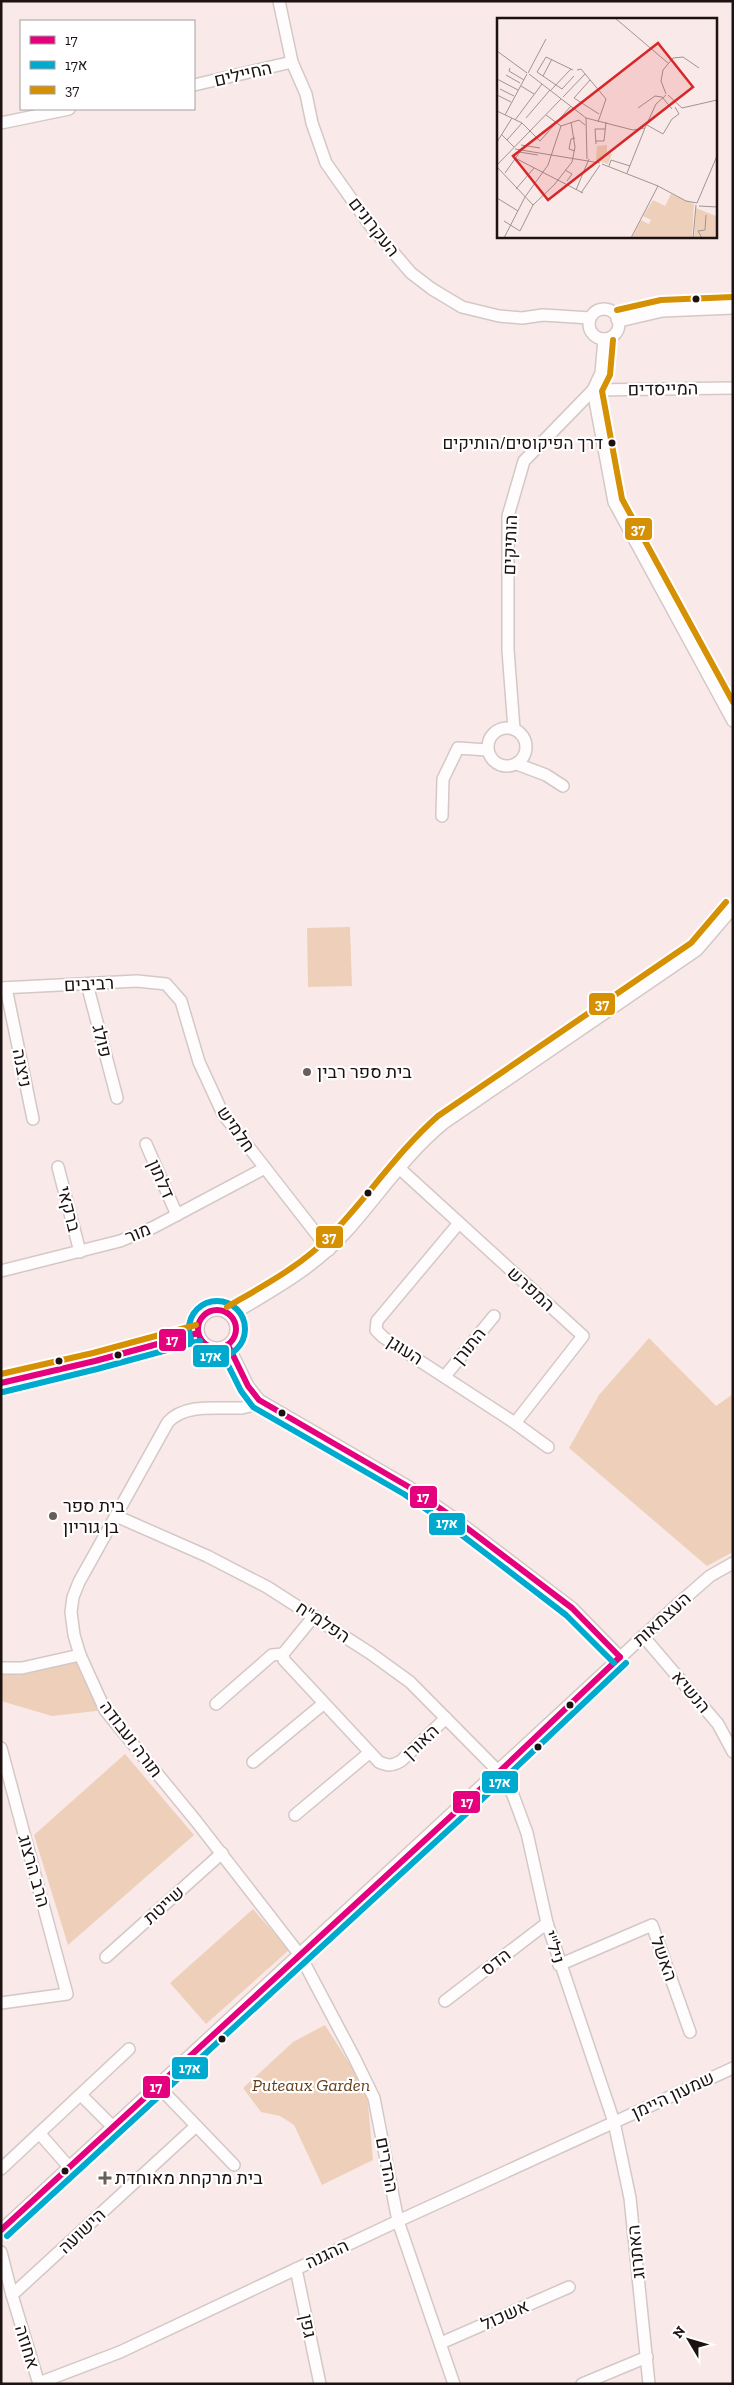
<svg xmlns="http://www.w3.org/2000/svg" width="734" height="2385" viewBox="0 0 734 2385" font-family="'Zilla Slab',Heebo,serif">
<rect width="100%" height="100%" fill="#f9eae9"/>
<g fill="#eed0ba">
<path d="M350 927 352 986 308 987 307 928Z"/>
<path d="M649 1338 716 1406 733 1394V1552L707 1566 569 1448 599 1395Z"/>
<path d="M80 1655 105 1710 52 1716 1 1701V1668Z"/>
<path d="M125 1754 194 1835 68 1945 34 1835Z"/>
<path d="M253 1909 289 1950 206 2024 170 1983Z"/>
<path d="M325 2025 367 2091 373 2160 322 2185 294 2125 280 2116 261 2112 243 2088 293 2042Z"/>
</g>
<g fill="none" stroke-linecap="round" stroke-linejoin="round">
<defs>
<g id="minor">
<path d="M279 1 292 62 306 94 312 123 326 163 369 224 411 273 432 289 462 307 499 316 522 318 543 315 590 318"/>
<path d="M194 85 292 62"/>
<path d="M1 123 69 109"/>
<circle cx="604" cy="324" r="15"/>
<path d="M604 339 601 373 593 390 614 502 733 721"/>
<circle cx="507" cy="747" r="19"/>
<path d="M514 729 508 650V516L524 461 593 390 733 388"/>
<path d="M517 764 546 775 563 786"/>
<path d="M442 816 443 779 458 748 487 750"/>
<path d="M87 984 117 1098"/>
<path d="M1 988 137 981 166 984 181 1001 199 1062 223 1114 329 1250"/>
<path d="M6 988 33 1119"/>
<path d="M146 1144 177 1215"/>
<path d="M58 1167 80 1252"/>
<path d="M398 1167 583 1336 515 1423"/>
<path d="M459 1223 377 1321 376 1330 383 1337 515 1423 548 1447"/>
<path d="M1 1271 120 1241 154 1227 265 1168"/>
<circle cx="217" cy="1329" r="19"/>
<path d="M231 1315C272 1291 316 1267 348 1230 380 1194 406 1154 444 1123L697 950 733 908"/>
<path d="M228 1345 248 1386 259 1400 409 1487 451 1516 572 1608 620 1657"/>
<path d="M445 1376 494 1316"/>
<path d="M1 1383 95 1361 198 1333"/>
<path d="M259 1400 250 1406 242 1408C217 1409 186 1403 168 1422L79 1582 73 1597 71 1612 74 1635 80 1655 105 1710 196 1821 300 1955 354 2057 374 2098 398 2221 454 2384"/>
<path d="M116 1516 207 1556 267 1587 370 1653 410 1682 499 1772 513 1795 527 1833 547 1923 614 2122 630 2198 649 2384"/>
<path d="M314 1616 283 1654 284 1660 379 1762C388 1766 392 1766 401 1761L446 1718"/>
<path d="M643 1636 718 1724 733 1752"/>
<path d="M1 1668H22L80 1655"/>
<path d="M216 1704 272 1655 283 1654"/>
<path d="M1 1748 67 1994 1 2003"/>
<path d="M253 1762 323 1704"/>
<path d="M295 1815 369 1753"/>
<path d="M106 1957 222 1853"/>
<path d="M559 1965 652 1925 690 2032"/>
<path d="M445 2001 547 1923"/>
<path d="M158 2086 234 2165"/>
<path d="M81 2095 112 2126"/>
<path d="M40 2134 69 2167"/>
<path d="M1 2169 129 2049"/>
<path d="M1 2230 678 1604 710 1576 733 1563"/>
<path d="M1 2252 12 2295 39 2384"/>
<path d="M296 2269 320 2384"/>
<path d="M12 2295 196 2126"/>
<path d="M441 2343 569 2287"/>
<path d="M39 2383 120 2352 398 2221 733 2068"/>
<path d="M582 2384 647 2357"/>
</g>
<path id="major" d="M619 319 662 309 733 306"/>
</defs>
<use href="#minor" stroke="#d4c8c7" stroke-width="14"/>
<use href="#major" stroke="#d4c8c7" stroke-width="18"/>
<use href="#minor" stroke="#fefcfc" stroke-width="11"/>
<use href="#major" stroke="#fefcfc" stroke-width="15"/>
<defs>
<g id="bus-1">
<circle cx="217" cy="1329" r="19"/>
<path d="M228 1345 248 1386 259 1400 409 1487 451 1516 572 1608 620 1657"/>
<path d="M1 1383 95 1361 198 1333"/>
<path d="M1 2230 499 1772 620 1657"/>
</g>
<g id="bus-2">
<circle cx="217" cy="1329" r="28"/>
<path d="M220 1349 241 1391 253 1407 404 1494 446 1523 566 1615 614 1663"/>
<path d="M3 1392 97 1369 200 1341"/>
<path d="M7 2236 505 1778 626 1663"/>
</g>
<g id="bus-3">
<path d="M617 310 661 300 733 297"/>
<path d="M613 340 610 375 602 391 622 499 733 702"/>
<path d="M227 1307C263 1286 301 1266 330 1236 368 1197 397 1152 438 1116L691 943 726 902"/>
<path d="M1 1374 93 1353 196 1325"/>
</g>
</defs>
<use href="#bus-1" stroke="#fff" stroke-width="10"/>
<use href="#bus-2" stroke="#fff" stroke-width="10"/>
<use href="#bus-3" stroke="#fff" stroke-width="10"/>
<use href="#bus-1" stroke="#e5007d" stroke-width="6"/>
<use href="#bus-2" stroke="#00a9ce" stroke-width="6"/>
<use href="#bus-3" stroke="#d69003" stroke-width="6"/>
</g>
<g fill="#1d1211" stroke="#fff" stroke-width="2">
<circle cx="696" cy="299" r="4.5"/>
<circle cx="612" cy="443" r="4.5"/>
<circle cx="368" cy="1193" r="4.5"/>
<circle cx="118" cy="1355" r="4.5"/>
<circle cx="59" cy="1361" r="4.5"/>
<circle cx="282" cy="1413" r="4.5"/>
<circle cx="570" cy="1705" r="4.5"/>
<circle cx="538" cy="1747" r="4.5"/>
<circle cx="222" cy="2039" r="4.5"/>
<circle cx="65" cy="2171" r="4.5"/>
</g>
<g fill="#6a5e5d" stroke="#fff" stroke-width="2">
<circle cx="307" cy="1072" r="5"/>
<circle cx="53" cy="1516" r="5"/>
<path d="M102.5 2170.5h5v5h5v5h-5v5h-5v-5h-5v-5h5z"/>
</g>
<g text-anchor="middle" stroke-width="4.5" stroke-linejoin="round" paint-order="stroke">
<g font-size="17" fill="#1d1211" stroke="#fff" text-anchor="end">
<text x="603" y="449">דרך הפיקוסים/הותיקים</text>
</g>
<g font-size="18" fill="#1d1211" stroke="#fff">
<text transform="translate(243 74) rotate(-13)" y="6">החיילים</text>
<text transform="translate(374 227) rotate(52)" y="6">העקרונים</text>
<text transform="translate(663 389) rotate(-1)" y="6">המייסדים</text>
<text transform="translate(510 545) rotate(-88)" y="6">הותיקים</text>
<text transform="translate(89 984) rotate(-3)" y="6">רביבים</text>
<text transform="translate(102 1041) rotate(76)" y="6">פולג</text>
<text transform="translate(22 1068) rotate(79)" y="6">ניצנה</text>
<text transform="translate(236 1129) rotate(55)" y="6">חלמיש</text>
<text transform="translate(161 1179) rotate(66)" y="6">דלתון</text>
<text transform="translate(69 1209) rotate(76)" y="6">ברקאי</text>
<text transform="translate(138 1233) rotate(-23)" y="6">מור</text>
<text transform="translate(531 1289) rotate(42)" y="6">המפרש</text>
<text transform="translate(469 1346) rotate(-51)" y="6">התורן</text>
<text transform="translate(405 1350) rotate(33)" y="6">העוגן</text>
<text transform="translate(662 1619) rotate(-42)" y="6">העצמאות</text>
<text transform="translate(323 1622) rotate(33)" y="6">הפלמ"ח</text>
<text transform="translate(691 1692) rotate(50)" y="6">הנשיא</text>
<text transform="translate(131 1739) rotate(53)" y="6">תורה ועבודה</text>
<text transform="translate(421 1742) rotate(-43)" y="6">האורן</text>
<text transform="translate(34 1871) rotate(74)" y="6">הרב הרצוג</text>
<text transform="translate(164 1905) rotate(-42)" y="6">שייטת</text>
<text transform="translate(554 1947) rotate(73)" y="6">ניל"י</text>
<text transform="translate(664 1959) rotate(70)" y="6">האשל</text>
<text transform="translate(496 1962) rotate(-38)" y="6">הדס</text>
<text transform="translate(673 2095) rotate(-25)" y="6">שמעון היימן</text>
<text transform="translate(387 2165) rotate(79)" y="6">ההדרים</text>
<text transform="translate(82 2231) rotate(-43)" y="6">הישועה</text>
<text transform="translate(636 2252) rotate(-96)" y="6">האתרוג</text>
<text transform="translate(327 2254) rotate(-25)" y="6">ההגנה</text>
<text transform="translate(505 2315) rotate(-24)" y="6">אשכול</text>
<text transform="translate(308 2326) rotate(78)" y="6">גפן</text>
<text transform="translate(27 2347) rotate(73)" y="6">אחוזה</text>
</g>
<g font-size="18" fill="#1d1211" stroke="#fff" text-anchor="start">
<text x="317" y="1078">בית ספר רבין</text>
<text x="63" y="1512">בית ספר<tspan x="63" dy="21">בן גוריון</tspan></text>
<text x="115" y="2184">בית מרקחת מאוחדת</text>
</g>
<g font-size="18" font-style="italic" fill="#65401c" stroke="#fff">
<text x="311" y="2091">Puteaux Garden</text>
</g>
</g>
<g transform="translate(497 18)">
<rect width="220" height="220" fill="#f9eae9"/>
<path d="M110 127V135L115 136 111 146 99 142 100 128ZM174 176 197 186 195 220H135L144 202 152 206 154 202 146 198 156 182 168 188ZM199 190 219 198 220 220H197Z" fill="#eed0ba"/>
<path fill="none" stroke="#a19493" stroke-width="1" d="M118 0 171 45M0 33 30 55M13 50 12 53 27 62M76 52 49 39 40 54 65 71 77 58M80 52 84 51 109 81 101 104M31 55 49 21M32 56 89 100 136 112 148 110 159 86 169 77M9 57 23 65M46 58 55 41M0 61 21 72M93 62 77 80 102 96M24 68 37 76M3 71 17 78M54 72 74 51M169 76 164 63 166 52 176 40 186 39 202 50M0 77 14 84M171 77 185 90 220 82M66 79 88 56M141 90 158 78 165 79 175 91M0 93 25 105 43 123 74 88M8 97 30 56M49 97 64 108M29 100 53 72M89 100 90 141M18 102 45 66M150 107 166 116 175 101 182 96 178 89M5 117 17 129M78 120 74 121 72 131 78 133M10 122 25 105M99 123H107L109 104M0 124 15 100M99 126 98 111H108M24 127 43 130M18 131 103 145M22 134 41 137M18 140 86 175M105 146 161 168M0 147 64 81M112 148 114 142 133 148M0 149 36 187M68 152 75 156 70 163M8 155 25 131M130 155 148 110M19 171 37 150M79 172 92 141M84 175 103 147M0 180 21 193M200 185 220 138M202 188 220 189M7 203 23 213 36 187 57 167 75 144 78 129 74 104M7 220 28 179 51 147 64 108 82 102 88 107M134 220 161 168 189 183 200 185M196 220 199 187M205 220 201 213 208 212 209 197"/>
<path fill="#d62828" fill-opacity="0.15" stroke="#d62828" stroke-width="2.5" d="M161 25 196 69 51 182 16 138Z"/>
<rect width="220" height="220" fill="none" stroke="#1d1211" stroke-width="2.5"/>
</g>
<g stroke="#fff" stroke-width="2">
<rect x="624" y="517" width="29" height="24" rx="5" fill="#d69003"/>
<rect x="588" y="992" width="28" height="24" rx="5" fill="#d69003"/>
<rect x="315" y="1225" width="29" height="24" rx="5" fill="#d69003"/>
<rect x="158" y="1328" width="29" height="24" rx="5" fill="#e5007d"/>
<rect x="192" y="1344" width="38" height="24" rx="5" fill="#00a9ce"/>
<rect x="409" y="1485" width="29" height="24" rx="5" fill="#e5007d"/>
<rect x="428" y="1512" width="38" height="24" rx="5" fill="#00a9ce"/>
<rect x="481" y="1770" width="38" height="24" rx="5" fill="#00a9ce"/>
<rect x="452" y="1790" width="29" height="24" rx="5" fill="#e5007d"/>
<rect x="171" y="2056" width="38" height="24" rx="5" fill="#00a9ce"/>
<rect x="142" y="2075" width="29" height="24" rx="5" fill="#e5007d"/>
</g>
<g font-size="14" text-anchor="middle" font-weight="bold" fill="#fff">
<text x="638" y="534">37</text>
<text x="602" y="1009">37</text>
<text x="329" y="1242">37</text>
<text x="172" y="1345">17</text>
<text x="211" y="1361">17א</text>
<text x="423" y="1502">17</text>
<text x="447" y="1528">17א</text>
<text x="500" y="1787">17א</text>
<text x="467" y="1807">17</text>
<text x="190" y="2073">17א</text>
<text x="156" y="2092">17</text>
</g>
<rect width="734" height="2385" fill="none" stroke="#1d1211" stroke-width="5"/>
<rect x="20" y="20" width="175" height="90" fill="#ffffff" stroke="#a5a0a0"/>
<rect x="30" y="36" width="25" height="8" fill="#e5007d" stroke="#a5a0a0"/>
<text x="65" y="45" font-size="15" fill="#1d1211">17</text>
<rect x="30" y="61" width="25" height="8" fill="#00a9ce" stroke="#a5a0a0"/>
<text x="65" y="70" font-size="15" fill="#1d1211">17א</text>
<rect x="30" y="86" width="25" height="8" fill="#d69003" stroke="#a5a0a0"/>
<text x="65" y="95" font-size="15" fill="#1d1211">37</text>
<g transform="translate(689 2340) rotate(308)" stroke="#ffffff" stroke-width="4" paint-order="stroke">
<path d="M0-4L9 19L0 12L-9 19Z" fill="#1d1211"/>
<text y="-8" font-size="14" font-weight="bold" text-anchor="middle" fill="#1d1211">N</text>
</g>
</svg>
